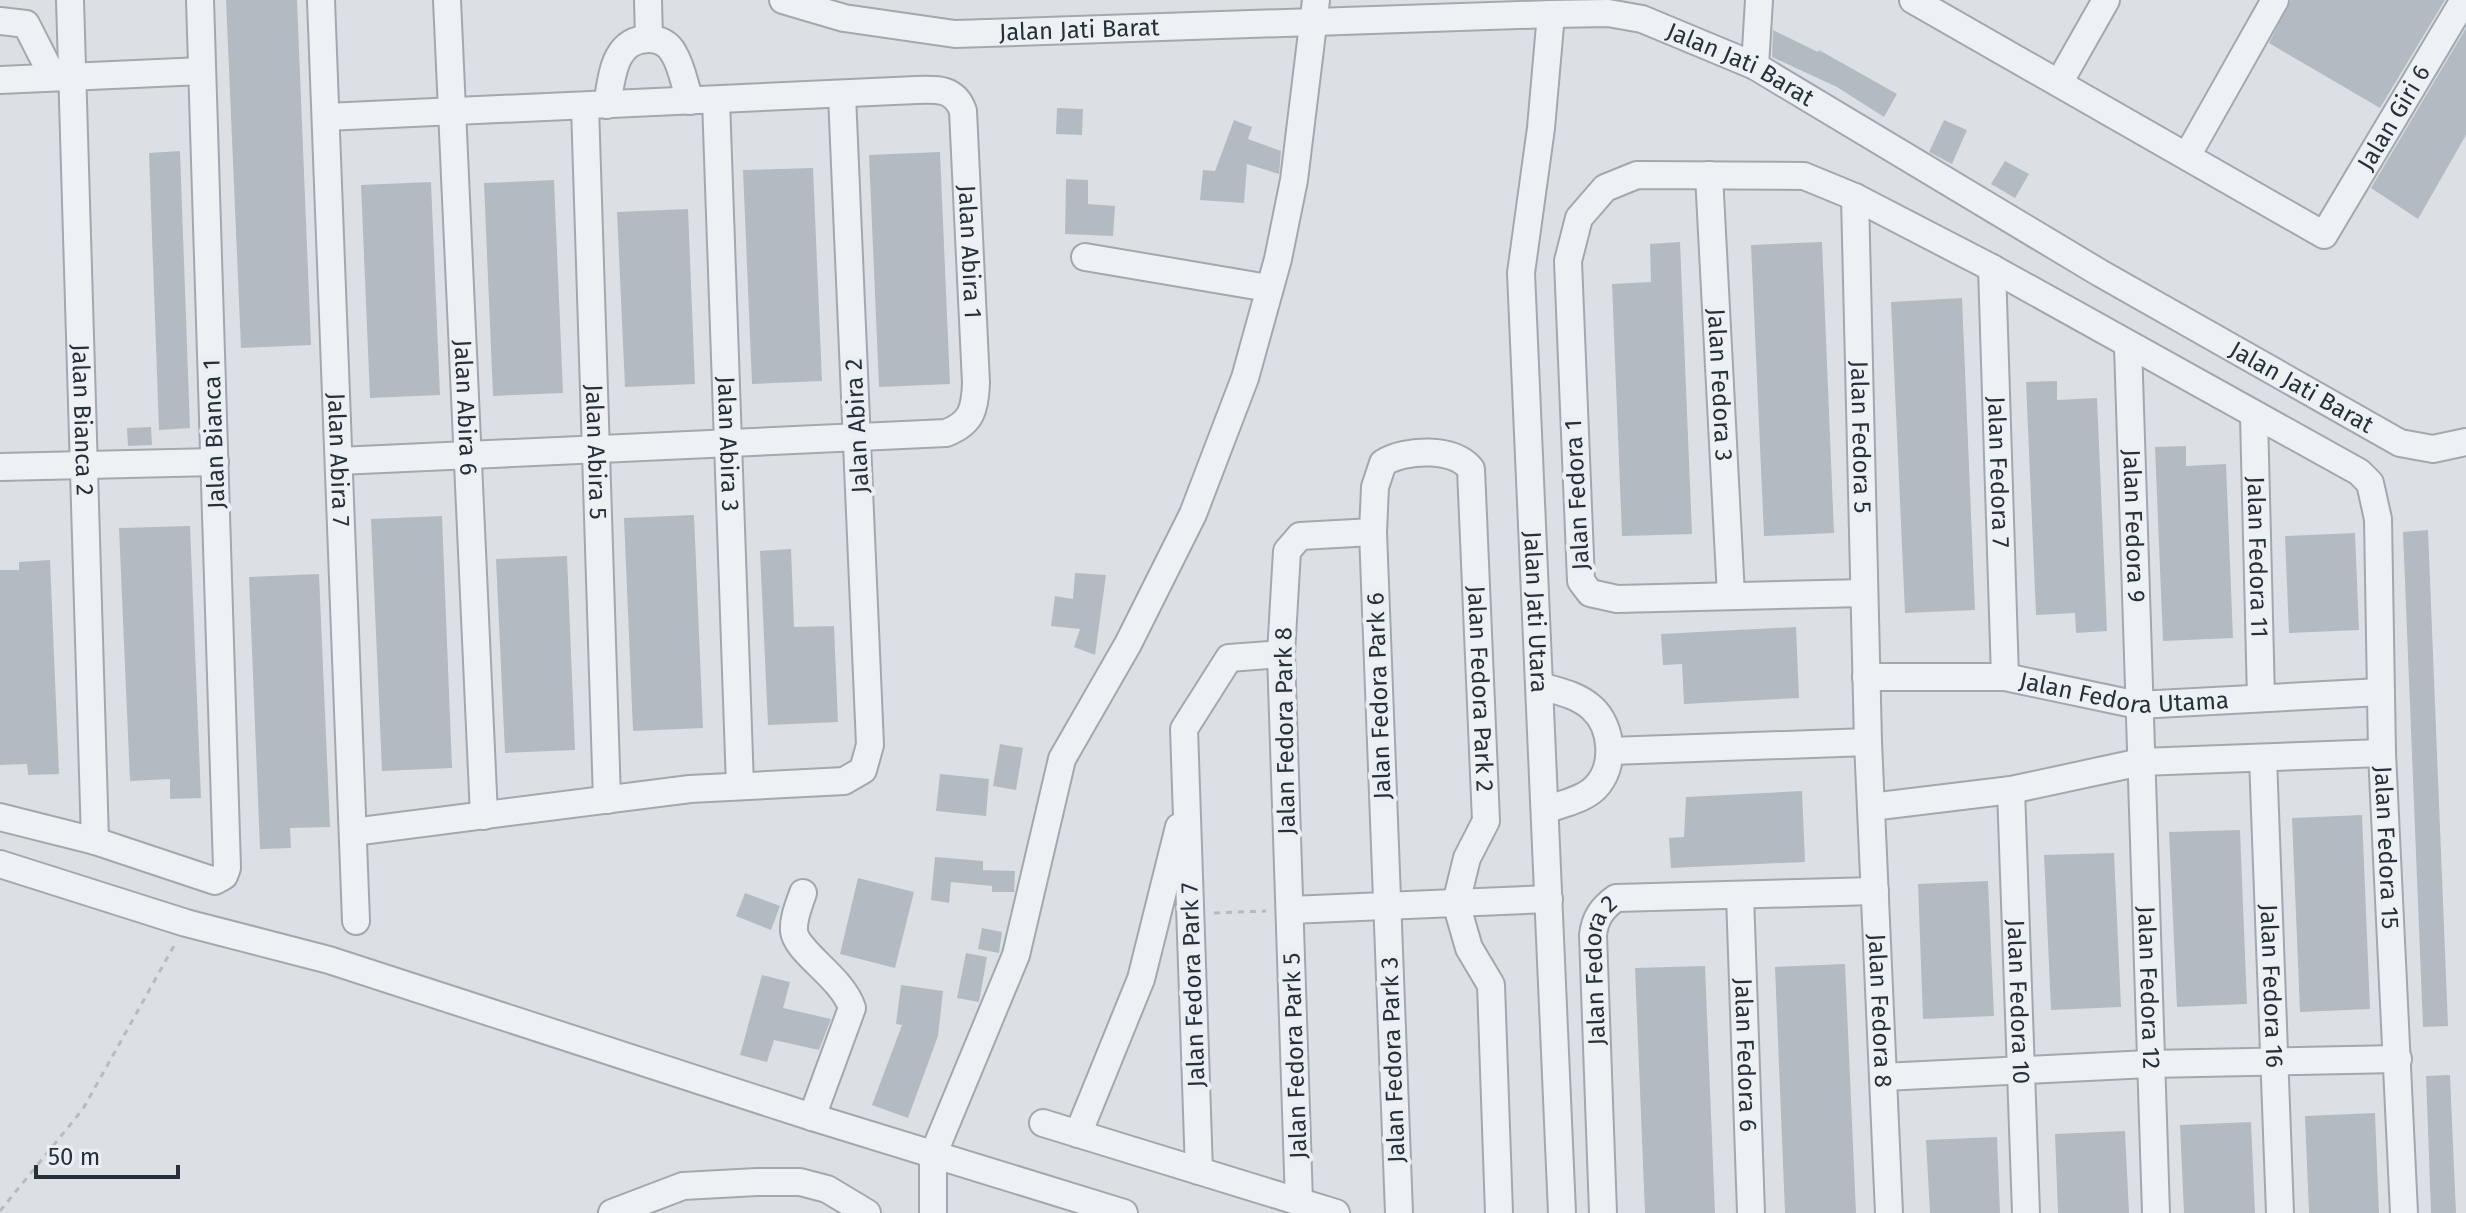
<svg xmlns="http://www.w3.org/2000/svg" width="2466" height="1213" viewBox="0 0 2466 1213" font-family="'Fira Sans',sans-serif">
<rect width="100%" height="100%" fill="#dce0e5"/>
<g fill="#b3bac2">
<path d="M226 0H297L311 345 241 348Z"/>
<path d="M2291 0H2445L2380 108 2269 43Z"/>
<path d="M2466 28V135L2418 219 2371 188Z"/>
<path d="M1773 30 1818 52 1819 50 1897 94 1884 117 1837 87 1772 57Z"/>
<path d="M1057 108 1083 109 1082 135 1056 134Z"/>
<path d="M1234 120 1252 127 1248 139 1281 151 1279 174 1247 164 1244 203 1200 200 1203 170 1215 171Z"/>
<path d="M1944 120 1967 130 1952 164 1929 152Z"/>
<path d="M180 151 190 428 159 430 149 153Z"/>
<path d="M940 152 950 384 879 387 869 155Z"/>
<path d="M2005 161 2029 174 2015 198 1991 184Z"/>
<path d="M813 168 822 381 752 384 743 170Z"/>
<path d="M1066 179 1088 180V204L1115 206 1113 236 1065 234Z"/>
<path d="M554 180 563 393 493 396 484 183Z"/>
<path d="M431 182 440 395 370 398 361 185Z"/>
<path d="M688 209 695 384 625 387 617 212Z"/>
<path d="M1680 242 1692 534 1622 536 1612 284 1651 282 1650 244Z"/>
<path d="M1822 242 1834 533 1764 536 1751 245Z"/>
<path d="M1962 298 1975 610 1905 613 1891 302Z"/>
<path d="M2057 381V400L2097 398 2107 631 2076 633 2075 613 2036 615 2026 382Z"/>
<path d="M151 427 152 445 128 446 127 428Z"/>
<path d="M2186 446V466L2226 464 2233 638 2163 641 2155 447Z"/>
<path d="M694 515 703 728 633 731 624 518Z"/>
<path d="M442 516 452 768 382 771 371 519Z"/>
<path d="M190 526 201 798 170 799V779L130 781 119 528Z"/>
<path d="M2428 530 2448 1026 2423 1027 2403 532Z"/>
<path d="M2355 533 2359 630 2289 633 2285 536Z"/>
<path d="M791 549 794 627 834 626 838 722 768 725 760 551Z"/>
<path d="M567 556 575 750 505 753 496 559Z"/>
<path d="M50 560 59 774 28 775 27 764 0 765V570H19V562Z"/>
<path d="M1075 573 1106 575 1095 655 1074 647 1080 629 1051 626 1055 596 1073 599Z"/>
<path d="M319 574 330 827 290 828 291 848 260 849 249 577Z"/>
<path d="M1796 627 1799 698 1684 704 1682 664 1663 665 1661 634Z"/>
<path d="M1000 744 1023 748 1016 790 993 786Z"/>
<path d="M940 774 989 779 986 816 936 811Z"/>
<path d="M1802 791 1805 862 1671 868 1669 838 1684 837 1686 797Z"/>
<path d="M2362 815 2370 1009 2300 1012 2292 818Z"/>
<path d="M2240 830 2247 1004 2177 1007 2169 832Z"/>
<path d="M2114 853 2121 1007 2051 1010 2044 855Z"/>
<path d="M935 857 983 861V870L1015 871 1014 892H992V886L951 882 949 903 931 900Z"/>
<path d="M858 878 914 892 895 968 840 954Z"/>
<path d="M1988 881 1994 1016 1923 1019 1918 884Z"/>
<path d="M745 893 780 906 771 930 736 916Z"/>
<path d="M982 928 1002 932 999 953 978 949Z"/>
<path d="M966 953 987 957 979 1002 957 998Z"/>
<path d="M1845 964 1856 1213H1785L1775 967Z"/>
<path d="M1705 966 1715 1213H1645L1635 968Z"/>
<path d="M762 975 790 982 783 1008 831 1019 819 1050 774 1040 767 1062 740 1055Z"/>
<path d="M901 985 943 991 938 1036 908 1118 872 1105 902 1025 896 1024Z"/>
<path d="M2450 1075 2456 1213H2431L2426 1076Z"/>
<path d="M2375 1113 2379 1213H2309L2305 1116Z"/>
<path d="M2251 1122 2255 1213H2184L2180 1125Z"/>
<path d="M2125 1131 2129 1213H2058L2055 1134Z"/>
<path d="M1997 1137 2000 1213H1930L1926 1140Z"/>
</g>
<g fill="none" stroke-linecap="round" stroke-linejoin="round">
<defs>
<g id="minor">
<path id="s1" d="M70 0 95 841"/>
<path id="s2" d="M321 0 356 921"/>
<path id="s3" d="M447 0 484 816"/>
<path d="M648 0 649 39"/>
<path id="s4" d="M783 0 844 18 955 34 1551 14 1608 13 1642 19 1755 66 2100 273 2400 443 2433 449 2466 442"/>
<path id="s5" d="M1913 0 2324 235 2464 0"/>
<path id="s6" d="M1551 14 1541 128 1521 273 1562 1213"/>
<path d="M0 21 26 24 53 77"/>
<path d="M1755 66 1759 0"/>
<path d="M0 80 202 71"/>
<path d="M2059 83 2106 0"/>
<path id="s7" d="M716 100 740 786"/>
<path d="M607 105C612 78 613 39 649 39 660 39 669 44 674 54 682 67 685 86 690 101"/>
<path id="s8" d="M585 106 607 800"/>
<path id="s9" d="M326 117 916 90C937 89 955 88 963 111L976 383C975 409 972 423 946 433L339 461"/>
<path d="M2187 156 2275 0"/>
<path id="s10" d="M1709 175 1731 596"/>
<path id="s11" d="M1855 197 1868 742 1889 1213"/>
<path d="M1085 257 1268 288"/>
<path id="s12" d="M1992 268 2005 677"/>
<path id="s13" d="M2128 346 2156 1213"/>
<path id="s14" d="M2254 417 2261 698"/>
<path d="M0 467 215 462"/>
<path id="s15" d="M1864 593 1617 599 1590 593 1581 581 1568 261 1579 218 1605 188 1637 175 1804 176 1855 197 1992 268 2359 472 2370 483 2378 519 2382 753 2404 1213"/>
<path id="s16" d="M1866 677H2005L2138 705 2381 692"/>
<path d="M1540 686C1558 691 1578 695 1592 708 1613 727 1616 767 1595 788 1583 800 1561 804 1545 810"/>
<path d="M1610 751 1868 742"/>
<path id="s17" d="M2263 758 2280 1213"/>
<path id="s18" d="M2011 790 2026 1213"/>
<path d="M1871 807 2011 790 2141 762 2382 753"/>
<path d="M0 817 95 841 215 881 224 876 227 868 200 0"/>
<path d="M353 832 690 789 844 781 863 770 870 745 842 95"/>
<path d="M0 864 186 923 329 960 812 1117 1124 1213"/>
<path d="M803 893C799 905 793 918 794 931 796 952 843 978 852 1008L812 1117"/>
<path id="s19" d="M1740 895 1751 1213"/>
<path d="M1290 910 1549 899"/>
<path d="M1883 1077 2149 1064 2398 1059"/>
<path d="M1043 1123 1336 1213"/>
<path d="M1078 1134 1141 979 1179 827"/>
<path d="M1199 1171 1184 729 1229 658 1281 654"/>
<path d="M1299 1202 1281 654 1287 551 1300 536 1373 532"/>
<path d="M612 1213 683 1186 757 1182H800L827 1189 867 1213"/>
<path d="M933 1213V1155L1016 955 1062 759 1128 644 1193 514 1245 378 1278 259 1294 180 1316 0"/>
<path id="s20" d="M1399 1213 1373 532 1375 487 1383 463C1405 449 1454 447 1471 469L1486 821 1467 858 1456 903 1469 948 1491 985 1499 1213"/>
<path id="s21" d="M1603 1213 1593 935C1595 918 1602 908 1616 898L1875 891"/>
</g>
</defs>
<use href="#minor" stroke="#a2a8af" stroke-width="30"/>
<g stroke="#b6bbc0" stroke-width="3" stroke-dasharray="6 6" stroke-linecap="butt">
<path d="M1214 913 1266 911"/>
<path d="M0 1211 83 1109 175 944"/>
</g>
<use href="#minor" stroke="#eef1f4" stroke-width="26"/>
</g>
<g text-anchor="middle" stroke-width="8" stroke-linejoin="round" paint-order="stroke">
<g font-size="24" fill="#26303b" stroke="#ebeff3">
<text dy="8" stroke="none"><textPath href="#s4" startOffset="300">Jalan Jati Barat</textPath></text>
<text dy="8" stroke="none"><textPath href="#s4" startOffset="972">Jalan Jati Barat</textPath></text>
<text dy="8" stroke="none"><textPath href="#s5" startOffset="610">Jalan Giri 6</textPath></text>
<text dy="8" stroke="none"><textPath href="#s9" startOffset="788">Jalan Abira 1</textPath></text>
<text dy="8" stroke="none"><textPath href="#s10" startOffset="210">Jalan Fedora 3</textPath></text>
<text dy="8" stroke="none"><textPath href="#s4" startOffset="1620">Jalan Jati Barat</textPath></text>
<text dy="8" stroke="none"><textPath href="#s3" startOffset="408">Jalan Abira 6</textPath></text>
<text dy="8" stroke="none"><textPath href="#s1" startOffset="420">Jalan Bianca 2</textPath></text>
<text transform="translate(857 426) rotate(-93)" y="8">Jalan Abira 2</text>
<text transform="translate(214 434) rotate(-92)" y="8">Jalan Bianca 1</text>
<text dy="8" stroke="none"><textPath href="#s11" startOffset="240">Jalan Fedora 5</textPath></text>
<text dy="8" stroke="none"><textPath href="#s7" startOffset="344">Jalan Abira 3</textPath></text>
<text dy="8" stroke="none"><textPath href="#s8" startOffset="346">Jalan Abira 5</textPath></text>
<text dy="8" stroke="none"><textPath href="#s2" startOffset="460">Jalan Abira 7</textPath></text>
<text dy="8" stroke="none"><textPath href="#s12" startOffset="204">Jalan Fedora 7</textPath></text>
<text transform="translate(1577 495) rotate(-93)" y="8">Jalan Fedora 1</text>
<text dy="8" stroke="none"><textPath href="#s13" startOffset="180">Jalan Fedora 9</textPath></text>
<text dy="8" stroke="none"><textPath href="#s14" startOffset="140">Jalan Fedora 11</textPath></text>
<text dy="8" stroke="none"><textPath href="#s6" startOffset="600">Jalan Jati Utara</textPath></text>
<text dy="8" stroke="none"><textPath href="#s16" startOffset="260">Jalan Fedora Utama</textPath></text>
<text dy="8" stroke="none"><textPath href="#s20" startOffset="1066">Jalan Fedora Park 2</textPath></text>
<text transform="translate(1379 696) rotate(-92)" y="8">Jalan Fedora Park 6</text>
<text transform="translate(1285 731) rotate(-91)" y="8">Jalan Fedora Park 8</text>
<text dy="8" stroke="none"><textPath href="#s15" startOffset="1906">Jalan Fedora 15</textPath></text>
<text dy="8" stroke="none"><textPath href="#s21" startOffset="244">Jalan Fedora 2</textPath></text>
<text transform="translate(1193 985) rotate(-92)" y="8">Jalan Fedora Park 7</text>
<text dy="8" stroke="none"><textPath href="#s17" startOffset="228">Jalan Fedora 16</textPath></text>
<text dy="8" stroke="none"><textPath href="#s13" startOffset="642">Jalan Fedora 12</textPath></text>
<text dy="8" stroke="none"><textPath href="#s18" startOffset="212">Jalan Fedora 10</textPath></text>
<text dy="8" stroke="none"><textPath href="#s11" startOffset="814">Jalan Fedora 8</textPath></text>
<text dy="8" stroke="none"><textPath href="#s19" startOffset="160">Jalan Fedora 6</textPath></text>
<text transform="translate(1295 1056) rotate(-92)" y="8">Jalan Fedora Park 5</text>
<text transform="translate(1393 1060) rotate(-92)" y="8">Jalan Fedora Park 3</text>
</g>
</g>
<path d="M36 1165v12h142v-12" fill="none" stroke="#26303b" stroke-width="4"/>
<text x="48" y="1165" font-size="24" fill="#26303b" stroke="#ebeff3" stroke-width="6" paint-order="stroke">50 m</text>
</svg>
